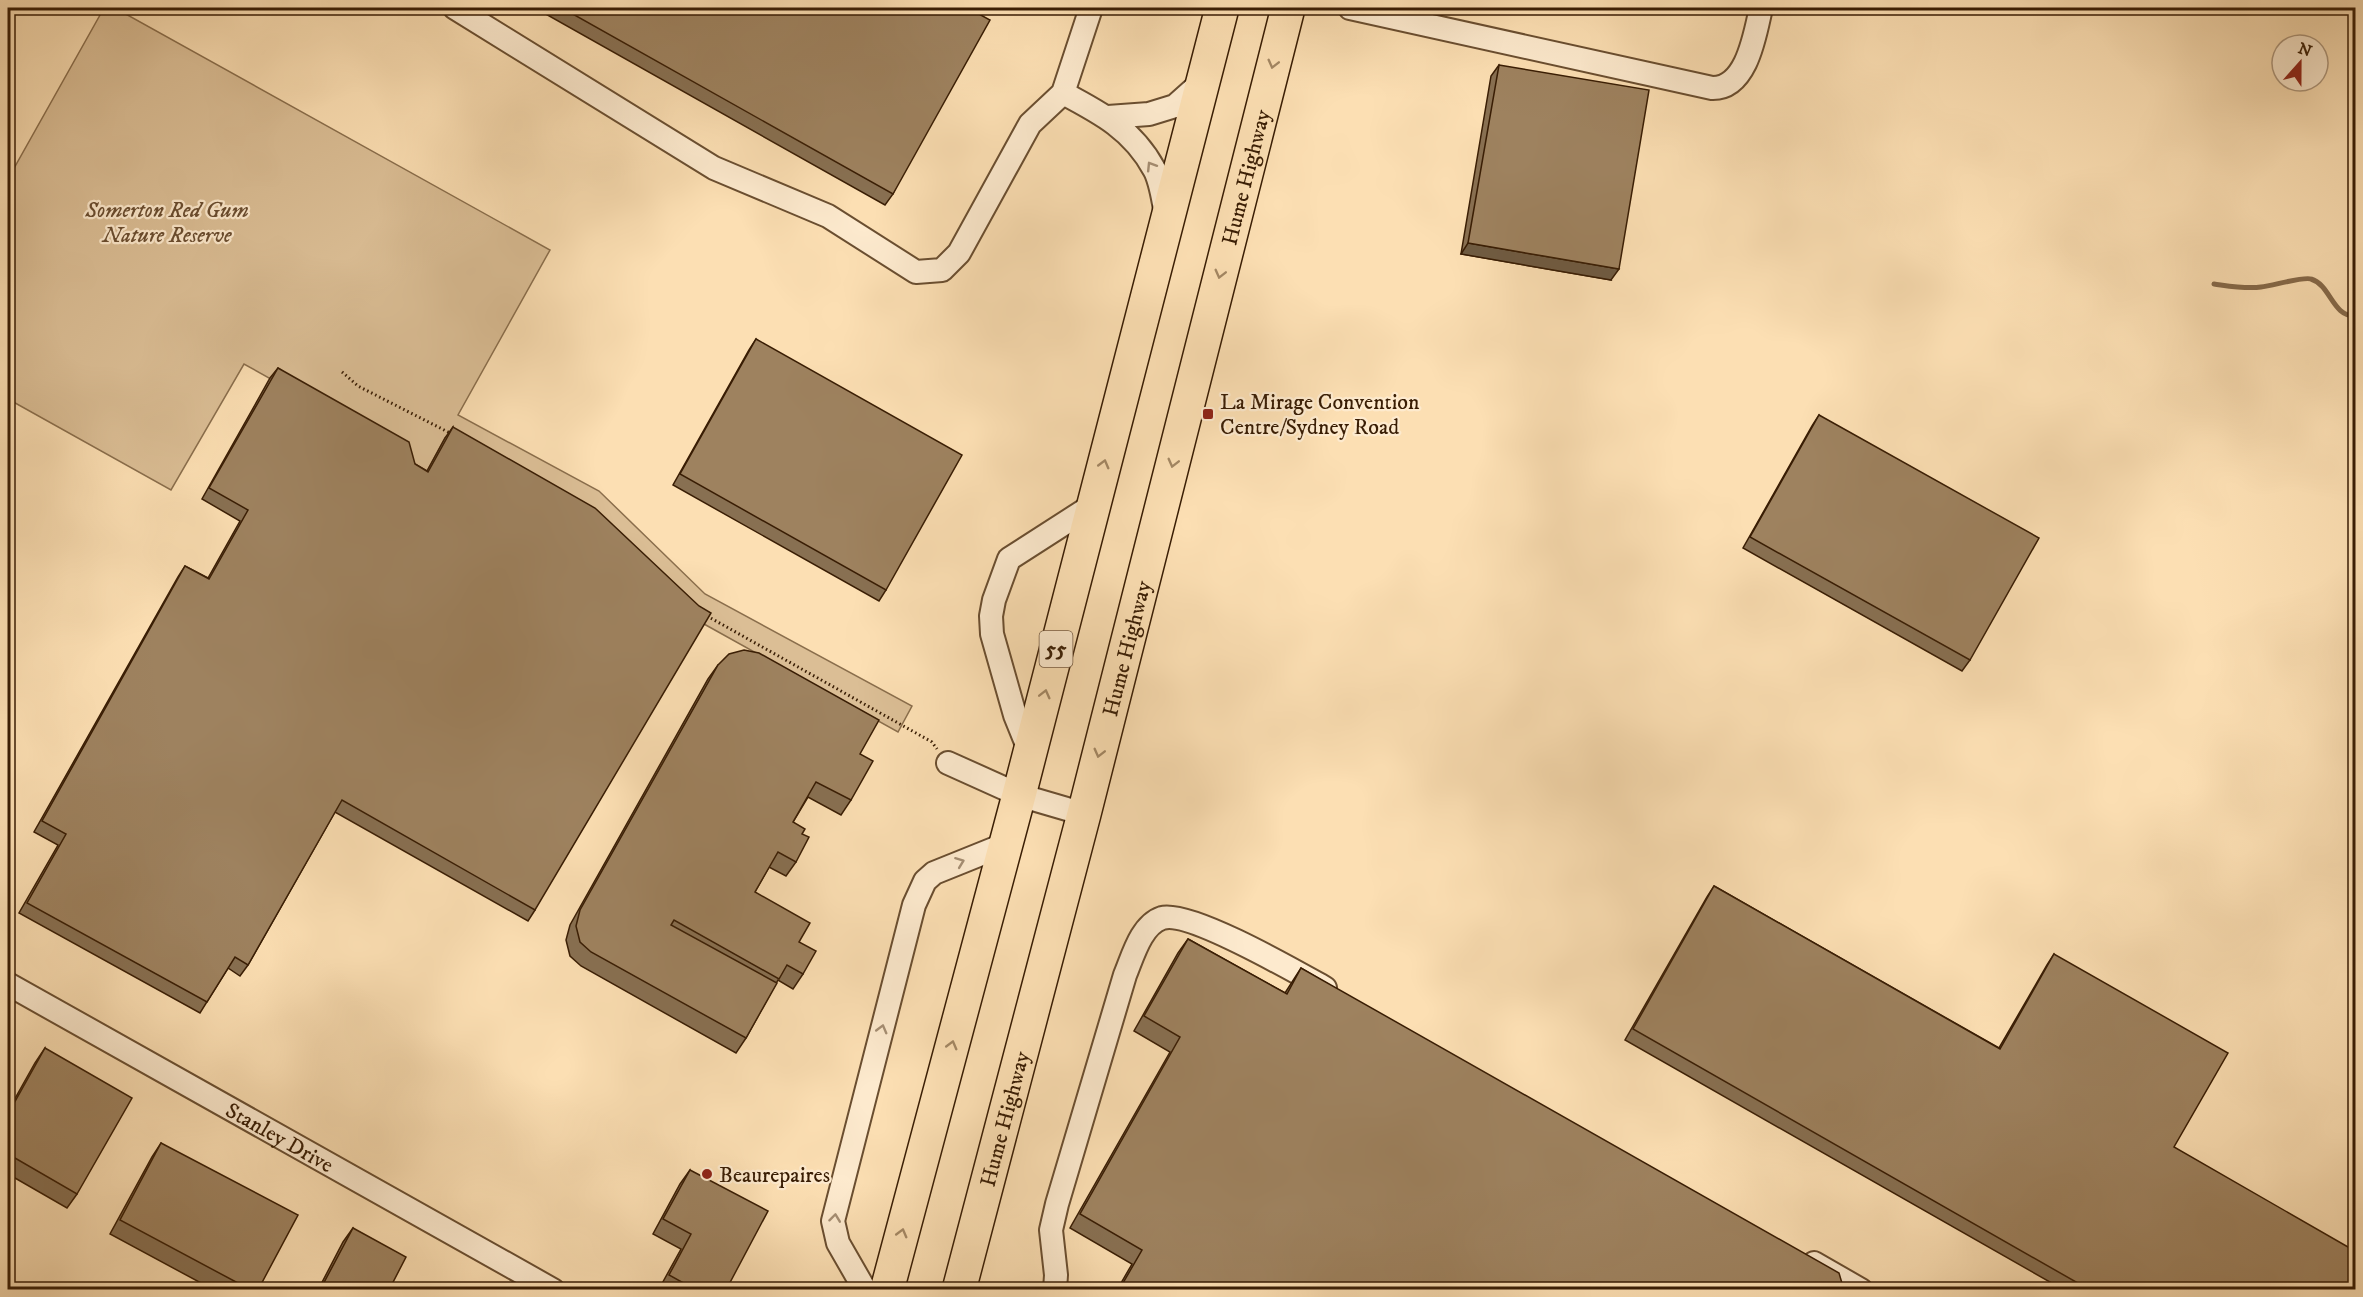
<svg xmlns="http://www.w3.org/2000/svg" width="2363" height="1297" viewBox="0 0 2363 1297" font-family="'IM FELL DW Pica',serif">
<rect width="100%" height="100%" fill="#fcdfb3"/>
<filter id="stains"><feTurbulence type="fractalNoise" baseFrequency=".00333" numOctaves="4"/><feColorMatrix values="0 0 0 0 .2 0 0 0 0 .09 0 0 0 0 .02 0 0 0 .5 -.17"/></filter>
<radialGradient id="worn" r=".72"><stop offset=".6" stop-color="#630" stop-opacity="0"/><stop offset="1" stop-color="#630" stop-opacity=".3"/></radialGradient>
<path fill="#dbbe95" stroke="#8a6e4c" stroke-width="1.5" d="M104 8H115L550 250 458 415 599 491 705 594 912 706 898 732 704 624 445 438 421 482 400 451 244 364 171 490 8 399V179Z"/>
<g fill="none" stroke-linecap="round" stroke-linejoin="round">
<path stroke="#866a4a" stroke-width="5" d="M2214 284C2229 286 2245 289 2261 287 2272 286 2304 276 2311 279 2331 285 2332 317 2356 316"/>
<defs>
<g id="minor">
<path d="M455 8 714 168 828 216 916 272 942 270 959 253 1030 124 1063 93 1091 8"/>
<path d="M1350 8 1712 88C1747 89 1755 34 1761 8"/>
<path d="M1063 93C1101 113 1133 130 1154 169 1161 181 1163 200 1166 214"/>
<path d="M1108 117 1149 114 1175 106 1203 81"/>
<path d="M1030 752 1015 715 992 634 991 616 994 600 1009 559 1093 505"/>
<path d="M948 763 1019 795 1084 814"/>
<path id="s1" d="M8 984 553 1290"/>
<path d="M1814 1263 1861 1290"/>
<path d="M865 1290 838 1243 833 1221 914 905 925 881 934 873 1006 844"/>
<path d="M1055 1290 1056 1275 1051 1230 1057 1204 1125 975C1133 956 1141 925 1162 918 1189 910 1298 973 1325 988"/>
</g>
<g id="highway">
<path d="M887 1290 1019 795 1222 8"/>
<path id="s2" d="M959 1290 1084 814 1288 8"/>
</g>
</defs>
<use href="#minor" stroke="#6a4e30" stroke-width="26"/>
<use href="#highway" stroke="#391d04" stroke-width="36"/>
<g stroke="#391d04" stroke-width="3" stroke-dasharray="1.5 3" stroke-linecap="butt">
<path d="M342 372 358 386 452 434"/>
<path d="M707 616 932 742 937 749"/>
</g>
<use href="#minor" stroke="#fdeace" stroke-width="22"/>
<use href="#highway" stroke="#fcdfb3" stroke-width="33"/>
</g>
<g fill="#887052" stroke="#391d04" stroke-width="1.5">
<path d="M535 8H968L893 194 885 205Z"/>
<path d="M1499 65 1611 280 1461 254 1491 76Z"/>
<path d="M756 339 886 590 879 601 673 485 749 350Z"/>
<path d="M278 368 415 464 427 471 445 438 453 427 535 910 528 921 335 812 248 965 240 976 228 968 200 1013 19 913 58 845 34 832 178 577 185 566 208 578 240 521 202 499 270 378Z"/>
<path d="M1819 415 1970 660 1962 671 1743 548 1812 426Z"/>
<path d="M718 665 860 754 851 800 841 815 808 797 793 822 802 834 796 862 786 876 769 867 755 892 799 942 803 974 793 989 778 980 746 1038 736 1053 581 966 570 956 566 940 570 925 708 679Z"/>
<path d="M1714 886 1999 1048 2047 965 2054 954 2174 1147 2355 1290H2064L1625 1040 1707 897Z"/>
<path d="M1188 939 1285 993 1301 968 1844 1290H1117L1132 1264 1070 1228 1170 1052 1134 1031 1178 953Z"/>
<path d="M45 1048 77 1194 67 1208 8 1174V1111L35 1063Z"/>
<path d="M161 1143 258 1290H214L110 1234 152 1157Z"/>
<path d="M690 1170 726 1290 659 1289 681 1249 653 1234 680 1184Z"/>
<path d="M353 1228 389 1290H318L343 1242Z"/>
</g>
<path fill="#6f5b42" stroke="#391d04" stroke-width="1.5" d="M1468 243 1619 269 1611 280 1461 254Z"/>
<g fill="#9e825f" stroke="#391d04" stroke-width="1.5">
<path d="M562 8H968L990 20 893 194Z"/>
<path d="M1499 65 1649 90 1619 269 1468 243Z"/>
<path d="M756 339 962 455 886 590 680 474Z"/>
<path d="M278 368 409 442 415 464 428 472 453 427 595 508 699 606 711 613 535 910 342 800 248 965 235 957 207 1002 27 903 66 834 42 821 185 566 209 579 248 510 209 488Z"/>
<path d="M1819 415 2039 538 1970 660 1750 537Z"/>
<path d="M744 650 759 653 879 720 860 754 873 761 851 800 816 782 793 822 805 829 802 834 809 837 796 862 778 852 755 892 810 923 799 942 816 951 803 974 787 965 779 979 674 920 671 925 777 983 746 1038 591 952 580 942 576 926 580 910 718 665 729 654Z"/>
<path d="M1714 886 2000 1049 2054 954 2228 1053 2174 1147 2355 1251V1290H2090L1633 1029Z"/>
<path d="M1188 939 1287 994 1301 968 1839 1273 1844 1290H1119L1142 1250 1080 1214 1180 1037 1144 1016Z"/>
<path d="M45 1048 132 1098 77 1194 8 1154V1114Z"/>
<path d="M161 1143 298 1215 258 1290H251L120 1220Z"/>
<path d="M690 1170 768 1211 726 1290H696L669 1275 691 1234 663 1219Z"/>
<path d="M353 1228 406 1257 389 1290H320Z"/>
</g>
<defs><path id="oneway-chevron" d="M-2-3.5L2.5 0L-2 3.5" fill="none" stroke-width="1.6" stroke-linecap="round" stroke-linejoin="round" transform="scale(1.5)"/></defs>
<g stroke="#a48864">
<use href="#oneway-chevron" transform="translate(1273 64) rotate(104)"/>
<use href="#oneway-chevron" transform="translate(1220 274) rotate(104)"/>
<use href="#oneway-chevron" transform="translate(1173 463) rotate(104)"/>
<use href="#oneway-chevron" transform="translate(1104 464) rotate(-75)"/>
<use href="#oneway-chevron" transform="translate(1045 694) rotate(-76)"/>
<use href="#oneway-chevron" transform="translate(1099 753) rotate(104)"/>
<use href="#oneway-chevron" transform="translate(952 1045) rotate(-75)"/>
<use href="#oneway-chevron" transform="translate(902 1233) rotate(-75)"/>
</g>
<g stroke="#a58e73">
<use href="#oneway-chevron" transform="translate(1151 166) rotate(-122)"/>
<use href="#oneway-chevron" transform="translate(960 862) rotate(-21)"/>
<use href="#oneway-chevron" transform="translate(882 1029) rotate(-75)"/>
<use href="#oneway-chevron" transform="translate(835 1218) rotate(-83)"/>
</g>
<g fill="#8f2418" stroke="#fdeace" stroke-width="2">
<rect x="1202" y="408" width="12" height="12" rx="3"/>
<circle cx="707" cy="1174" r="6"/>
</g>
<g text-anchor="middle" stroke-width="4.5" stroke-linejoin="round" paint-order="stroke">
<rect fill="#fdeace" stroke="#745a41" stroke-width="1.5" x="1039.5" y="631" width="33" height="36" rx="4.5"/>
<g font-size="21" font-weight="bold" fill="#391d04">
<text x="1056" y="656">55</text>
</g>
<g font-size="22" fill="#391d04" stroke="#fdeace">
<text dy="8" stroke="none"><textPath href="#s2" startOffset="1149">Hume Highway</textPath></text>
<text dy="8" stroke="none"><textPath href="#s2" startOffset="663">Hume Highway</textPath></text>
<text dy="8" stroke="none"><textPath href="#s2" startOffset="177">Hume Highway</textPath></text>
<text dy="8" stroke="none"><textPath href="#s1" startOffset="312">Stanley Drive</textPath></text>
</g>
<g font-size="22" font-style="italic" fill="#6a4d30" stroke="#fdeace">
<text x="167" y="217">Somerton Red Gum<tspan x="167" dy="25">Nature Reserve</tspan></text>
</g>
<g font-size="22" fill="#391d04" stroke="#fdeace" text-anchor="start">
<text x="1220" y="409">La Mirage Convention<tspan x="1220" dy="25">Centre/Sydney Road</tspan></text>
<text x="719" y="1182">Beaurepaires</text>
</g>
</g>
<rect width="2363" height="1297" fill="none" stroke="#fcdfb3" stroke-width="30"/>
<rect x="9" y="9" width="2345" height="1279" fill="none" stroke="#391d04" stroke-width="3"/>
<rect x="15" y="15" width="2333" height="1267" fill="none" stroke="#391d04" stroke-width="1.5"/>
<g transform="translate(2300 63) rotate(21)"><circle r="28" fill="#fdeace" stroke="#af987d" stroke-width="1.5"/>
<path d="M0-4.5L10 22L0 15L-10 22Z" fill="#8f2418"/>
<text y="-9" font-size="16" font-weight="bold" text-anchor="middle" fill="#391d04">N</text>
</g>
<rect width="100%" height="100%" filter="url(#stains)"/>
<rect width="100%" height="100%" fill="url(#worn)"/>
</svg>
